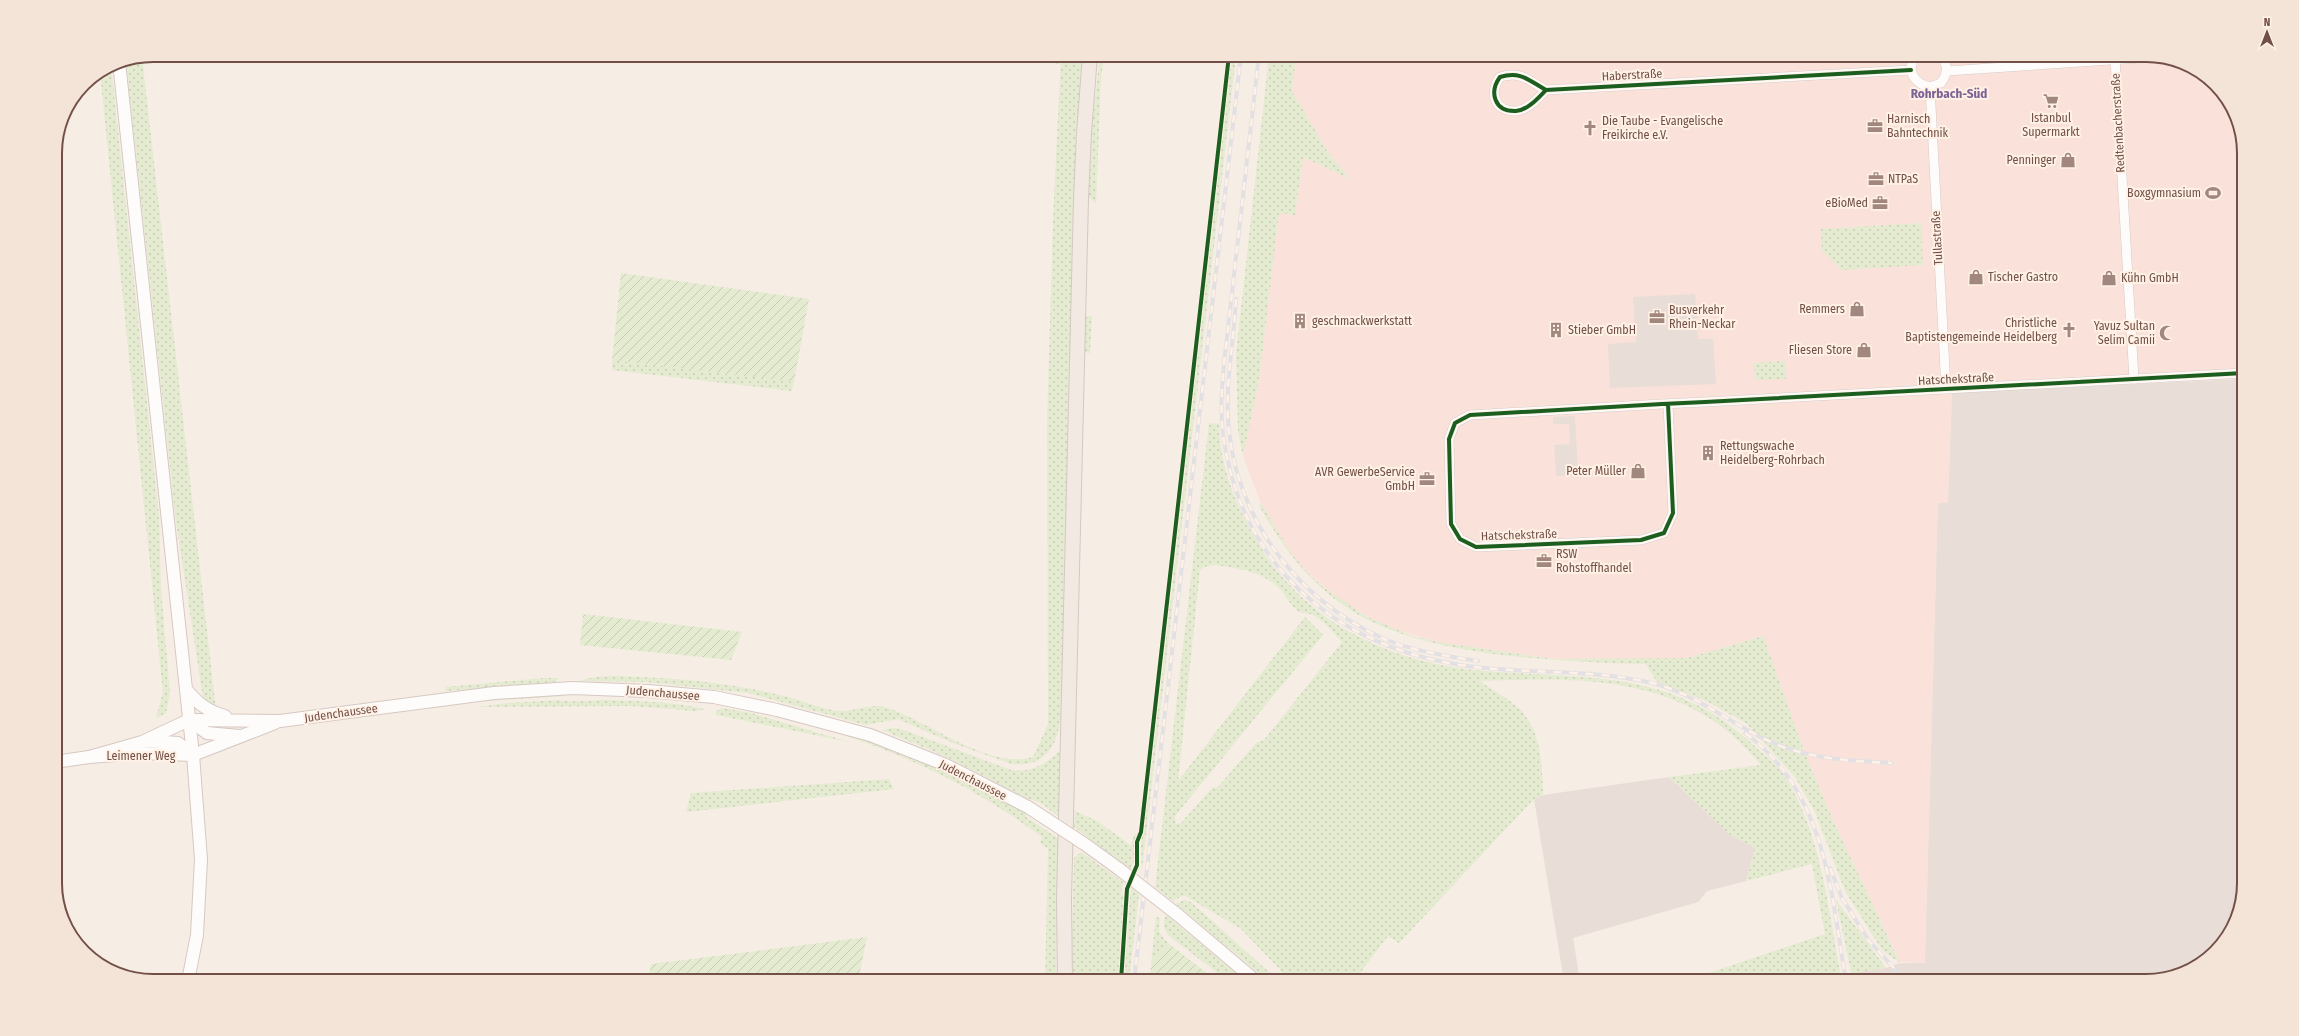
<svg xmlns="http://www.w3.org/2000/svg" width="2299" height="1036" viewBox="0 0 2299 1036" font-family="'Fira Sans Condensed',sans-serif">
<defs>
<pattern id="grass-dots" width="8" height="8" patternUnits="userSpaceOnUse"><rect width="8" height="8" fill="#e4ebd0"/><path d="M2 2h.1M6 6h.1" fill="none" stroke="#c7cbb4" stroke-width="1.8" stroke-linecap="round"/></pattern>
<pattern id="garden-furrows" width="10" height="10" patternUnits="userSpaceOnUse"><rect width="10" height="10" fill="#e4ebd0"/><path d="M-1 1l2-2M0 10L10 0M9 11l2-2" fill="none" stroke="#c7cbb4"/></pattern>
</defs>
<rect width="100%" height="100%" fill="#f6ede5"/>
<path fill="#fae2db" d="M1296 55H2146L2184 63 2227 98 2244 147V379L1952 392 1948 503H1938L1925 963 1900 962 1831 816 1804 751 1762 636 1688 658 1553 659 1437 642 1388 627 1343 603 1304 569 1288 548 1261 504 1243 456 1259 380 1279 213 1295 214 1303 157 1349 178 1327 151 1292 91Z"/>
<g fill="#e8ddd7">
<path d="M1695 294 1698 339H1713L1716 384 1610 388 1608 344 1636 342 1633 297Z"/>
<path d="M2244 379V883L2236 921 2200 965 2146 981H1857L1858 972 1886 968 1900 963H1925L1938 503H1948L1952 392Z"/>
<path d="M1575 416 1578 475 1556 476 1554 445 1570 444 1569 424H1553V417Z"/>
<path d="M1669 777 1729 834 1755 848 1746 881 1707 891 1698 902 1573 938 1580 981H1564L1534 799 1543 795Z"/>
</g>
<g fill="url(#grass-dots)" fill-rule="evenodd">
<path d="M1061 55H1083L1077 151 1064 677C1061 714 1065 770 1011 764L953 743 898 719 866 725 748 693 646 682 580 681C599 674 620 676 640 677 689 679 736 684 784 696 802 700 820 709 839 711 852 712 872 703 884 707 927 719 988 771 1033 757L1048 724 1047 423 1053 220Z"/>
<path d="M1100 55H1105L1101 76 1096 204 1088 196 1091 134Z"/>
<path d="M1231 55H1236L1142 870 1141 843 1162 676Z"/>
<path d="M1269 55H1296L1292 91 1327 151 1350 179 1303 157 1295 215 1279 213 1259 380 1243 456 1238 431 1236 354Z"/>
<path d="M142 57 216 710 203 698 176 522 126 60Z"/>
<path d="M111 65 159 516 161 589 170 693 166 713 156 718 163 693 100 73Z"/>
<path d="M1921 223 1923 265 1842 270 1822 251 1821 229Z"/>
<path d="M1086 316H1092L1090 353 1084 352Z"/>
<path d="M612 360 794 382 791 391 612 370Z"/>
<path d="M1785 361 1786 379 1755 380 1754 363Z"/>
<path d="M1209 423 1219 424C1220 472 1240 516 1266 556 1316 629 1399 664 1485 671 1583 679 1669 669 1748 740 1760 752 1776 763 1785 777 1823 836 1828 914 1842 981H1828L1826 974 1815 981H1685L1825 934 1812 864 1746 881 1755 848 1729 834 1669 777 1761 765C1689 675 1585 677 1480 681 1494 692 1513 700 1524 714 1542 736 1542 768 1543 795L1534 799 1399 943 1388 936 1354 981H1291L1241 929 1184 895 1173 901 1155 887ZM1214 565C1238 568 1261 571 1279 588 1287 595 1289 605 1298 611 1302 614 1305 613 1310 614 1322 618 1334 633 1342 642L1264 740 1256 743 1217 788 1213 787 1181 823 1177 824 1175 822V816L1323 635 1305 617 1178 781 1200 570 1204 567Z"/>
<path d="M1261 504 1288 548 1304 569 1322 586 1365 616 1412 636 1437 642 1553 659 1688 658 1763 636 1804 751 1831 816 1900 963 1882 950 1845 891 1815 812 1795 777 1746 723 1706 701 1656 681 1646 664C1592 663 1540 660 1486 653 1375 636 1314 606 1259 505Z"/>
<path d="M543 678H558L556 682 445 691 446 687Z"/>
<path d="M564 693 565 696 471 702 472 699Z"/>
<path d="M577 693 694 697 843 730 920 759 983 790 1026 814V817L1059 839 1056 981H1045L1048 849 1040 843 1042 837C957 774 862 734 759 712 742 708 725 704 708 701 666 696 623 696 581 695Z"/>
<path d="M559 700C575 703 591 700 608 700 640 701 674 702 706 709L696 711 630 706 478 707 507 703Z"/>
<path d="M723 708 751 713 849 742 716 715V711Z"/>
<path d="M893 728 901 729 1011 770C1032 773 1046 764 1061 750L1060 818 1040 802 1028 799 949 758 882 730Z"/>
<path d="M889 779 894 789 686 812 691 793Z"/>
<path d="M1075 811 1099 822 1131 846 1134 835 1139 832C1134 844 1137 857 1131 869L1074 827Z"/>
<path d="M1081 852 1123 882 1121 893 1124 897 1119 981H1071L1074 858Z"/>
<path d="M1131 887 1139 894 1129 981H1124Z"/>
<path d="M1184 900 1191 902 1279 981H1268L1176 904Z"/>
<path d="M1836 900 1886 968 1858 972 1857 981H1853Z"/>
<path d="M1166 915 1245 981H1228L1169 936C1163 928 1162 924 1166 915Z"/>
<path d="M1156 916 1160 919 1159 932 1168 943 1151 964Z"/>
<path d="M1208 974 1218 981H1200Z"/>
</g>
<g fill="url(#garden-furrows)">
<path d="M977 55H1061L1060 64Z"/>
<path d="M621 273 809 299 794 382 612 360Z"/>
<path d="M583 614 742 632 731 660 580 645Z"/>
<path d="M867 937 858 981H648L651 964Z"/>
<path d="M1168 943 1208 974 1200 981H1150L1151 964Z"/>
</g>
<g fill="none" stroke-linecap="round" stroke-linejoin="round">
<defs>
<g id="street">
<path d="M1919 55C1903 66 1914 85 1930 87L1941 83C1948 74 1949 62 1938 55"/>
<path d="M2115 59 2134 379"/>
<path d="M1947 71 2154 57"/>
<path d="M1930 87 1946 389"/>
<path d="M1546 90C1538 98 1528 110 1516 111 1494 112 1489 92 1500 77 1521 71 1528 80 1546 90L1911 70"/>
<path d="M1668 404 1673 513 1664 533 1641 540 1476 547 1460 539 1451 524 1449 439 1455 423 1470 415 1662 404 1705 402 2244 373"/>
</g>
<g id="secondary">
<path d="M119 62 193 755 201 859 197 935 188 981"/>
<path d="M186 689C197 703 207 711 225 716"/>
<path d="M189 720 207 733 239 736"/>
<path d="M147 741 178 743 193 755"/>
<path d="M89 757 142 742 189 720 280 721 494 693 573 688 648 691 714 697 777 710 870 735 946 765 1028 807"/>
<path d="M55 762 89 757 141 753 193 755 275 723"/>
<path d="M1086 845 1119 869"/>
<path d="M1178 915 1256 981"/>
</g>
<path id="primary" d="M1065 981 1064 899 1081 199 1084 133 1090 55"/>
</defs>
<use href="#street" stroke="#d7cac4" stroke-width="10"/>
<use href="#secondary" stroke="#d6c8c2" stroke-width="14"/>
<use href="#primary" stroke="#d5c8c3" stroke-width="16"/>
<use href="#street" stroke="#fefcfb" stroke-width="9"/>
<use href="#secondary" stroke="#fefcfb" stroke-width="12"/>
<use href="#primary" stroke="#f2eae2" stroke-width="14"/>
<defs>
<g id="rail">
<path d="M1259 55 1224 363C1222 387 1220 410 1223 434 1240 564 1333 645 1460 665 1524 675 1589 668 1652 683 1696 694 1731 724 1771 742 1809 759 1851 761 1892 763"/>
<path d="M1236 299C1234 343 1224 387 1229 431 1239 523 1299 600 1382 638 1412 651 1446 656 1478 661"/>
<path d="M1745 733C1827 793 1830 890 1846 981"/>
<path d="M1830 868 1842 898 1869 941 1906 981"/>
<path d="M1134 981 1241 55"/>
</g>
</defs>
<use href="#rail" stroke="#e3e0e3" stroke-width="4"/>
<use href="#rail" stroke="#fff1e5" stroke-width="2.5" stroke-dasharray="8" stroke-linecap="butt"/>
<defs>
<g id="secondary-bridge">
<path d="M1028 807 1086 845"/>
<path d="M1119 869 1178 915"/>
</g>
</defs>
<use href="#secondary-bridge" stroke="#d6c8c2" stroke-width="14" stroke-linecap="butt"/>
<use href="#secondary-bridge" stroke="#fefcfb" stroke-width="12"/>
<defs>
<g id="cycleway">
<path d="M1546 90C1538 98 1528 110 1516 111 1494 112 1489 92 1500 77 1521 71 1528 80 1546 90L1911 70"/>
<path d="M1668 404 1673 513 1664 533 1641 540 1476 547 1460 539 1451 524 1449 439 1455 423 1470 415 1662 404 1705 402 2244 373"/>
<path d="M1121 981 1127 889 1137 865V842L1141 832 1229 55"/>
</g>
</defs>
<use href="#cycleway" stroke="#fff1e5" stroke-width="6"/>
<use href="#cycleway" stroke="#1b5e20" stroke-width="4"/>
</g>
<defs>
<symbol id="supermarket-bare" viewBox="-9 -9 18 18"><path d="M-6-5.5h2.5l.6 2H6L4.5 2H-2.5L-4.4-4H-6ZM-1.5 3.2a1.3 1.3 0 1 0 .1 0ZM3 3.2a1.3 1.3 0 1 0 .1 0Z" fill="#a1877e" stroke="#fff1e5" stroke-width="2.5" paint-order="stroke"/></symbol>
<symbol id="office-bare" viewBox="-9 -9 18 18"><path d="M-6-3h4V-5.5h4V-3h4V5H-6ZM-1-4.5V-3h2v-1.5ZM-6 0V1H6V0Z" fill="#a1877e" stroke="#fff1e5" stroke-width="2.5" paint-order="stroke"/></symbol>
<symbol id="church-bare" viewBox="-9 -9 18 18"><path d="M-1.2-6h2.4v3.5h3.3v2.4h-3.3V6h-2.4V-.1h-3.3v-2.4h3.3Z" fill="#a1877e" stroke="#fff1e5" stroke-width="2.5" paint-order="stroke"/></symbol>
<symbol id="shop-bare" viewBox="-9 -9 18 18"><path d="M-5-2.5h2.3a2.7 3.5 0 0 1 5.4 0H5L5.5 6h-11ZM-1.5-2.5h3a1.5 2.3 0 0 0-3 0Z" fill="#a1877e" stroke="#fff1e5" stroke-width="2.5" paint-order="stroke"/></symbol>
<symbol id="stadium-bare" viewBox="-9 -9 18 18"><path d="M0-5a6.5 5 0 1 0 0 10a6.5 5 0 1 0 0-10ZM-3.5-1.8h7v3.6h-7Z" fill="#a1877e" stroke="#fff1e5" stroke-width="2.5" paint-order="stroke"/></symbol>
<symbol id="building-bare" viewBox="-9 -9 18 18"><path d="M-4-6H4V6H1V3H-1V6H-4ZM-2.5-4.3h1.7v1.8h-1.7ZM.8-4.3h1.7v1.8H.8ZM-2.5-1h1.7V.8h-1.7ZM.8-1h1.7V.8H.8Z" fill="#a1877e" stroke="#fff1e5" stroke-width="2.5" paint-order="stroke"/></symbol>
<symbol id="mosque-bare" viewBox="-9 -9 18 18"><path d="M3.5-4.9A6 6 0 1 0 3.5 4.9A5 5 0 1 1 3.5-4.9Z" fill="#a1877e" stroke="#fff1e5" stroke-width="2.5" paint-order="stroke"/></symbol>
</defs>
<g fill-rule="evenodd">
<use href="#supermarket-bare" x="2040" y="90" width="22" height="22"/>
<use href="#office-bare" x="1864" y="115" width="22" height="22"/>
<use href="#church-bare" x="1579" y="117" width="22" height="22"/>
<use href="#shop-bare" x="2057" y="149" width="22" height="22"/>
<use href="#office-bare" x="1865" y="168" width="22" height="22"/>
<use href="#stadium-bare" x="2202" y="182" width="22" height="22"/>
<use href="#office-bare" x="1869" y="192" width="22" height="22"/>
<use href="#shop-bare" x="1965" y="266" width="22" height="22"/>
<use href="#shop-bare" x="2098" y="267" width="22" height="22"/>
<use href="#shop-bare" x="1846" y="298" width="22" height="22"/>
<use href="#office-bare" x="1646" y="306" width="22" height="22"/>
<use href="#building-bare" x="1289" y="310" width="22" height="22"/>
<use href="#building-bare" x="1545" y="319" width="22" height="22"/>
<use href="#church-bare" x="2058" y="319" width="22" height="22"/>
<use href="#mosque-bare" x="2156" y="322" width="22" height="22"/>
<use href="#shop-bare" x="1853" y="339" width="22" height="22"/>
<use href="#building-bare" x="1697" y="442" width="22" height="22"/>
<use href="#shop-bare" x="1627" y="460" width="22" height="22"/>
<use href="#office-bare" x="1416" y="468" width="22" height="22"/>
<use href="#office-bare" x="1533" y="550" width="22" height="22"/>
</g>
<g text-anchor="middle" stroke-width="4" stroke-linejoin="round" paint-order="stroke">
<g font-size="12" fill="#735047" stroke="#fff1e5">
<text transform="translate(1632 75) rotate(-3)" y="4">Haberstraße</text>
<text transform="translate(2118 123) rotate(-93)" y="4">Redtenbacherstraße</text>
<text transform="translate(1937 238) rotate(-93)" y="4">Tullastraße</text>
<text transform="translate(1956 379) rotate(-3)" y="4">Hatschekstraße</text>
<text transform="translate(1519 535) rotate(-2)" y="4">Hatschekstraße</text>
<text transform="translate(663 693) rotate(5)" y="4">Judenchaussee</text>
<text transform="translate(341 713) rotate(-8)" y="4">Judenchaussee</text>
<text x="141" y="760">Leimener Weg</text>
<text transform="translate(973 780) rotate(27)" y="4">Judenchaussee</text>
</g>
<g font-size="12" fill="#735047" stroke="#fff1e5" text-anchor="start">
<text x="2051" y="122" text-anchor="middle">Istanbul<tspan x="2051" dy="14">Supermarkt</tspan></text>
<text x="1887" y="123">Harnisch<tspan x="1887" dy="14">Bahntechnik</tspan></text>
<text x="1602" y="125">Die Taube - Evangelische<tspan x="1602" dy="14">Freikirche e.V.</tspan></text>
<text x="2056" y="164" text-anchor="end">Penninger</text>
<text x="1888" y="183">NTPaS</text>
<text x="2201" y="197" text-anchor="end">Boxgymnasium</text>
<text x="1868" y="207" text-anchor="end">eBioMed</text>
<text x="1988" y="281">Tischer Gastro</text>
<text x="2121" y="282">Kühn GmbH</text>
<text x="1845" y="313" text-anchor="end">Remmers</text>
<text x="1669" y="314">Busverkehr<tspan x="1669" dy="14">Rhein-Neckar</tspan></text>
<text x="1312" y="325">geschmackwerkstatt</text>
<text x="2057" y="327" text-anchor="end">Christliche<tspan x="2057" dy="14">Baptistengemeinde Heidelberg</tspan></text>
<text x="2155" y="330" text-anchor="end">Yavuz Sultan<tspan x="2155" dy="14">Selim Camii</tspan></text>
<text x="1568" y="334">Stieber GmbH</text>
<text x="1852" y="354" text-anchor="end">Fliesen Store</text>
<text x="1720" y="450">Rettungswache<tspan x="1720" dy="14">Heidelberg-Rohrbach</tspan></text>
<text x="1626" y="475" text-anchor="end">Peter Müller</text>
<text x="1415" y="476" text-anchor="end">AVR GewerbeService<tspan x="1415" dy="14">GmbH</tspan></text>
<text x="1556" y="558">RSW<tspan x="1556" dy="14">Rohstoffhandel</tspan></text>
</g>
<g font-size="13" font-weight="bold" fill="#7d6296" stroke="#fff1e5">
<text x="1949" y="98">Rohrbach-Süd</text>
</g>
</g>
<path d="M0 0H2299V1036H0ZM153 62H2146A91 91 0 0 1 2237 153V883A91 91 0 0 1 2146 974H153A91 91 0 0 1 62 883V153A91 91 0 0 1 153 62Z" fill="#f4e4d8" fill-rule="evenodd"/>
<path fill="none" stroke="#735047" stroke-width="2" d="M153 62H2146A91 91 0 0 1 2237 153V883A91 91 0 0 1 2146 974H153A91 91 0 0 1 62 883V153A91 91 0 0 1 153 62Z"/>
<g transform="translate(2267 32)" stroke="#fff1e5" stroke-width="3" paint-order="stroke">
<path d="M0-3L7 15L0 10L-7 15Z" fill="#735047"/>
<text y="-6" font-size="11" font-weight="bold" text-anchor="middle" fill="#735047">N</text>
</g>
</svg>
